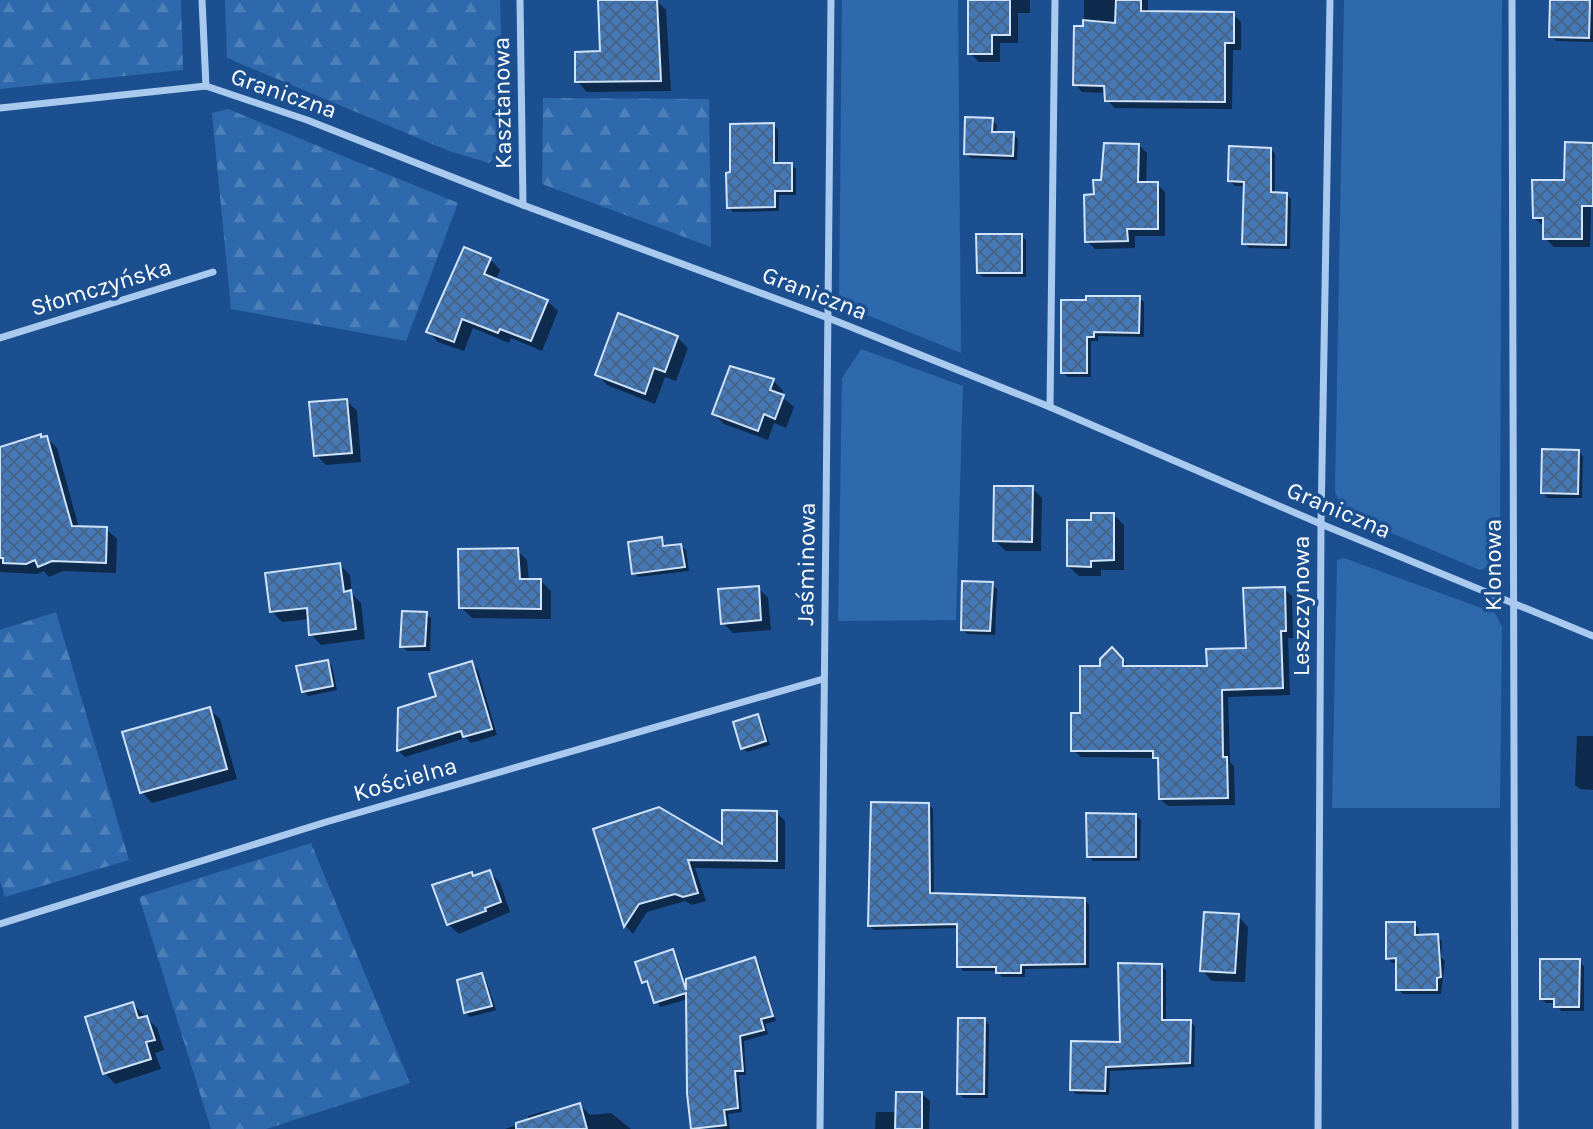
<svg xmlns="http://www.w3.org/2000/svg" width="1593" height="1129" viewBox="0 0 1593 1129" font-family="Karla,sans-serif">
<defs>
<pattern id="forest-firs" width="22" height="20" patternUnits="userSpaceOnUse" patternTransform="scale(1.75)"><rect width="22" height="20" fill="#2e69ad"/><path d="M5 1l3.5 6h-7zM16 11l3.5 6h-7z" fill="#4d80b9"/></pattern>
<pattern id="building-cross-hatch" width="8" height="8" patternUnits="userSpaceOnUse" patternTransform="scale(1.75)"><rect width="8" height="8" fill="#4478b7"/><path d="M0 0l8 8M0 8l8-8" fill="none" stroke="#486282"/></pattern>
</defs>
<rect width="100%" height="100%" fill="#1b4f8f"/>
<g fill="#2e69ad">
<path d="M842 0H958L961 353 852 309 839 296Z"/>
<path d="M1344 0H1502L1500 554 1495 565 1480 570 1355 518 1342 509 1335 491Z"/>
<path d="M861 349 963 386 956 620 838 621 842 378Z"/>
<path d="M1344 558 1495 613 1502 627 1500 808H1332L1337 560Z"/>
</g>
<g fill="url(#forest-firs)">
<path d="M0 0H181L183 70 0 89Z"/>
<path d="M225 0H500L505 147 489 163 449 151 227 58Z"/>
<path d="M543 98 709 99 711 247 542 184Z"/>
<path d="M228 109 458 203 406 341 231 309 212 113Z"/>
<path d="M56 612 129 860 5 897 0 881V630Z"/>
<path d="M311 843 410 1083 266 1129H211L139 897Z"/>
</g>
<g fill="#0007">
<path d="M656 0 666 10 671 91 587 92 577 81Z"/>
<path d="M970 0H1030V13H1018V43H1000V62H979L970 53Z"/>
<path d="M1084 0H1148V13L1233 14 1241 22V50H1233L1232 109 1115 108 1107 100 1106 93 1082 92 1075 84 1084 28Z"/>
<path d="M1552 0H1593V42L1556 41 1551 36Z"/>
<path d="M992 120 997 125 996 134H1013L1018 139 1017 160 971 158 966 154Z"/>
<path d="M774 125 778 130V164H791L796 169V195H779V211L733 212 728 207Z"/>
<path d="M1139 145 1147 153 1146 183 1157 184 1165 192V236H1135V248L1095 249 1087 241 1103 182Z"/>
<path d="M1593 145 1590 247H1554L1545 238 1543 226 1534 217Z"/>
<path d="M1271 149 1275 154V194L1287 195 1291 199 1290 249 1249 248 1244 243 1246 186H1235L1230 181Z"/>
<path d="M1022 236 1026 240V277H983L978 273Z"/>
<path d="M490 259 500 270 496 280 547 301 558 311 542 351 511 338 509 343 473 328 464 351 438 342 428 331Z"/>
<path d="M1139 298 1144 302V337L1098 336V341H1091V377H1068L1063 373V302Z"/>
<path d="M620 315 678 338 688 348 676 381 665 377 655 404 607 385 597 374Z"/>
<path d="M773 380 783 391 781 396 794 407 786 428 774 423 768 440 724 424 714 414Z"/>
<path d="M346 400 357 411 361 462 326 465 316 455Z"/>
<path d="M47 438 57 448 79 528 106 529 117 539 116 573 63 571 49 577 44 571 37 574 0 572V449Z"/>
<path d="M1578 451 1583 456 1582 498H1548L1543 493Z"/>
<path d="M1032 488 1042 498 1041 551H1006L995 541Z"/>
<path d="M1113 514 1124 525V570H1101V576H1079L1068 566 1093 522Z"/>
<path d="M662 539 667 547 681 546 686 550 689 571 638 577 634 573Z"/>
<path d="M517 550 527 560 529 581 540 580 551 591V619L472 618 461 607Z"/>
<path d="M340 565 350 575 352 594 361 603 365 639 321 645 311 634 310 619 282 622 272 611Z"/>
<path d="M992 584 997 589 995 635 967 634 962 629Z"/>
<path d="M758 588 768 598 771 630 733 633 723 623Z"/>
<path d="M1284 589 1292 596 1293 638H1288L1290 695 1228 697 1230 762 1234 766 1235 805 1168 806 1160 799V763L1155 758 1081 757 1073 750 1082 715 1112 650 1130 668H1209L1248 649Z"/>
<path d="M426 614 431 618 430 651H407L402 646Z"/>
<path d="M327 662 332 666 337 690 308 696 303 691Z"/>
<path d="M471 663 478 670 497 735 471 743 466 738 405 757 398 750 438 698Z"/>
<path d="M209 709 220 719 237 779 152 803 142 792Z"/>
<path d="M758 716 762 721 770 745 747 752 742 748Z"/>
<path d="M1577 736H1593V790L1580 789 1575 785Z"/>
<path d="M928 805 933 809 934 895 1085 900 1089 905V968L1025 969V977H1002L998 971H963L959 966V928L874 930 869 925Z"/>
<path d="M777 813 785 821V869L695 868 706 901 692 905 685 901 647 912 633 934 626 926 595 830 723 847Z"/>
<path d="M1136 816 1141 820 1140 861H1093L1089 857Z"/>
<path d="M490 872 500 883 510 912 459 934 448 924 472 874 475 877Z"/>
<path d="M1238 916 1248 927 1245 982 1212 981 1202 970Z"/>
<path d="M1415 924 1419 929V936H1437L1442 941 1441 957 1445 961 1441 994H1403L1398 989V963H1392L1388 958Z"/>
<path d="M672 951 677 956 685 981 755 959 759 964 776 1021 765 1024 768 1034 744 1041 746 1075H739L742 1112 728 1114 730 1129 693 1128 688 999 660 1007 650 986 643 982Z"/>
<path d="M1579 961 1584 966V1011H1561L1556 1003H1546L1541 998Z"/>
<path d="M1161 966 1166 970V1022H1191L1195 1027 1194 1067 1110 1071 1109 1095 1076 1094 1071 1089 1122 1044Z"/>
<path d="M482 975 486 980 496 1010 470 1017 466 1013Z"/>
<path d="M133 1004 157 1028 164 1050 155 1053 161 1069 115 1084 105 1073Z"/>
<path d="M985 1020 989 1025 988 1098H963L959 1093Z"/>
<path d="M922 1094 930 1101 929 1129H875L876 1112H897Z"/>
<path d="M580 1105 590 1115 611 1113 631 1129H505L529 1121 528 1116 548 1110 553 1114Z"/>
</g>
<g fill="url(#building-cross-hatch)" stroke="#cfe3fa" stroke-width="2">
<path d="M598 0H657L661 81 575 82V52L600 51Z"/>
<path d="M968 0H1010V35H992V54H968Z"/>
<path d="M1116 0H1141V11L1234 12V43H1225V102L1105 101 1104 86 1073 85 1074 26H1083V20L1115 23Z"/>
<path d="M1550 0H1590L1589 38 1549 37Z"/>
<path d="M965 117 993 118 992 132H1014L1013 156 964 154Z"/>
<path d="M774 123V163H792V191H775V207L727 208 726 173 730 172V124Z"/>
<path d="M1565 142 1593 143V206H1582V239H1543V218H1533L1532 180H1564Z"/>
<path d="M1104 143 1139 144 1138 182H1158V229H1127L1128 241 1085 242 1084 195 1094 194 1093 180H1101Z"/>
<path d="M1229 146 1271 148V192L1287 193 1286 245 1242 244 1244 182 1228 181Z"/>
<path d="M976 234H1022V273H977Z"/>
<path d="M464 247 491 258 484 274 548 300 531 341 500 329 498 333 462 319 454 342 426 332Z"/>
<path d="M1086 296H1140L1139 333 1094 332V337H1087V373H1061V300H1086Z"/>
<path d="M618 313 678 336 665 372 654 368 645 394 595 375Z"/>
<path d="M730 366 774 379 770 390 784 395 775 419 764 414 758 431 712 414Z"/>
<path d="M347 399 352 453 314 456 309 402Z"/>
<path d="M41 434V437L47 436 72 526 107 527 106 563 52 561 38 567 35 560 26 564 3 563V558H0V447Z"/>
<path d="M1542 449 1579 450 1578 494 1541 493Z"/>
<path d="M994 486H1033L1032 542 993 541Z"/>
<path d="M1091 513H1114V560L1091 561V567L1067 566V520H1091Z"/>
<path d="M662 537 663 546 681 544 685 567 632 574 628 542Z"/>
<path d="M518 548 520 579H541V609L459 608 458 549Z"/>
<path d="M340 563 344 592 351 590 356 629 309 635 307 608 270 612 265 573Z"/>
<path d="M962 581 993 582 990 631 961 630Z"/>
<path d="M759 586 761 620 721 624 718 589Z"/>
<path d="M1285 587 1286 631H1281L1283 688 1222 690 1223 757H1227L1228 798 1159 799 1158 758H1153V751H1071V713H1080V666H1100V659L1112 647 1123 659V666H1207L1206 649 1246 648 1243 588Z"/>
<path d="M402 611 427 612 425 646 400 647Z"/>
<path d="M328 660 333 686 302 692 296 666Z"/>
<path d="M472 661 492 729 463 737 461 731 397 751 398 708 436 696 429 674Z"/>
<path d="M210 707 227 769 140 793 122 732Z"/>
<path d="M758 714 766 741 741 749 733 722Z"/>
<path d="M871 802 929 803 930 893 1085 898V964L1021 965V973H996V967H957V924L868 926Z"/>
<path d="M659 807 722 844V810L777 811V861L688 860 698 893 683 897 675 894 639 904 624 927 593 829Z"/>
<path d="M1086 813 1136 814V857H1087Z"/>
<path d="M490 870 501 902 485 908 486 911 447 925 432 885 472 872 473 876Z"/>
<path d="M1204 912 1239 914 1235 973 1200 971Z"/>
<path d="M1386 922H1415V935L1438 934 1441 977 1437 978V990H1396V958L1386 959Z"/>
<path d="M673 949 686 990V979L755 957 761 977 773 1016 761 1019 764 1030 740 1036 743 1071H735L738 1108 724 1110 726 1125 691 1129 687 1093 686 993 654 1003 647 981 642 983 635 962Z"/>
<path d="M1540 959H1580L1579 1007H1554V999H1540Z"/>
<path d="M1118 963 1162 964V1020H1191L1190 1063 1106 1067 1105 1091 1070 1090 1071 1041 1120 1042Z"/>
<path d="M482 973 492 1006 464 1013 457 980Z"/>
<path d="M133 1002 138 1018 147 1016 155 1040 146 1042 151 1059 103 1074 85 1017Z"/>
<path d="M958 1018H985L984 1094H957Z"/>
<path d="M896 1092H922V1129H895Z"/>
<path d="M580 1103 587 1129H516V1123Z"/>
</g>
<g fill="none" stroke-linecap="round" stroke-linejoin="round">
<g stroke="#a9c9ee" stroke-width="7">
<path d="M202 0 206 86"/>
<path d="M520 0 523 205"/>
<path d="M1512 0 1515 1129"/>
<path d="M0 108 206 86 307 120 523 205 831 319 1050 407 1321 524 1593 636"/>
<path d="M0 338 213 272"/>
<path d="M1050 407 1055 0"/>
<path d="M0 924 326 822 823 679"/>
<path d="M820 1129 831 0"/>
<path d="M1318 1129 1321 524 1330 0"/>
</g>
</g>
<g text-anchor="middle" stroke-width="7" stroke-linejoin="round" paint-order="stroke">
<g font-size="24" fill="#fff" stroke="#1b4f8f">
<text transform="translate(284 93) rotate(19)" y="8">Graniczna</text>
<text transform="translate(502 103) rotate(-91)" y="8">Kasztanowa</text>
<text transform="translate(101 287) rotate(-17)" y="8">Słomczyńska</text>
<text transform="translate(815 293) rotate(21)" y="8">Graniczna</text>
<text transform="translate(1339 510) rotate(23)" y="8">Graniczna</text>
<text transform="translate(806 564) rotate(-89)" y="8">Jaśminowa</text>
<text transform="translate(1493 565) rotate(-90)" y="8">Klonowa</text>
<text transform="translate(1301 606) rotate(-90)" y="8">Leszczynowa</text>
<text transform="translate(405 779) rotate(-16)" y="8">Kościelna</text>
</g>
</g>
</svg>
